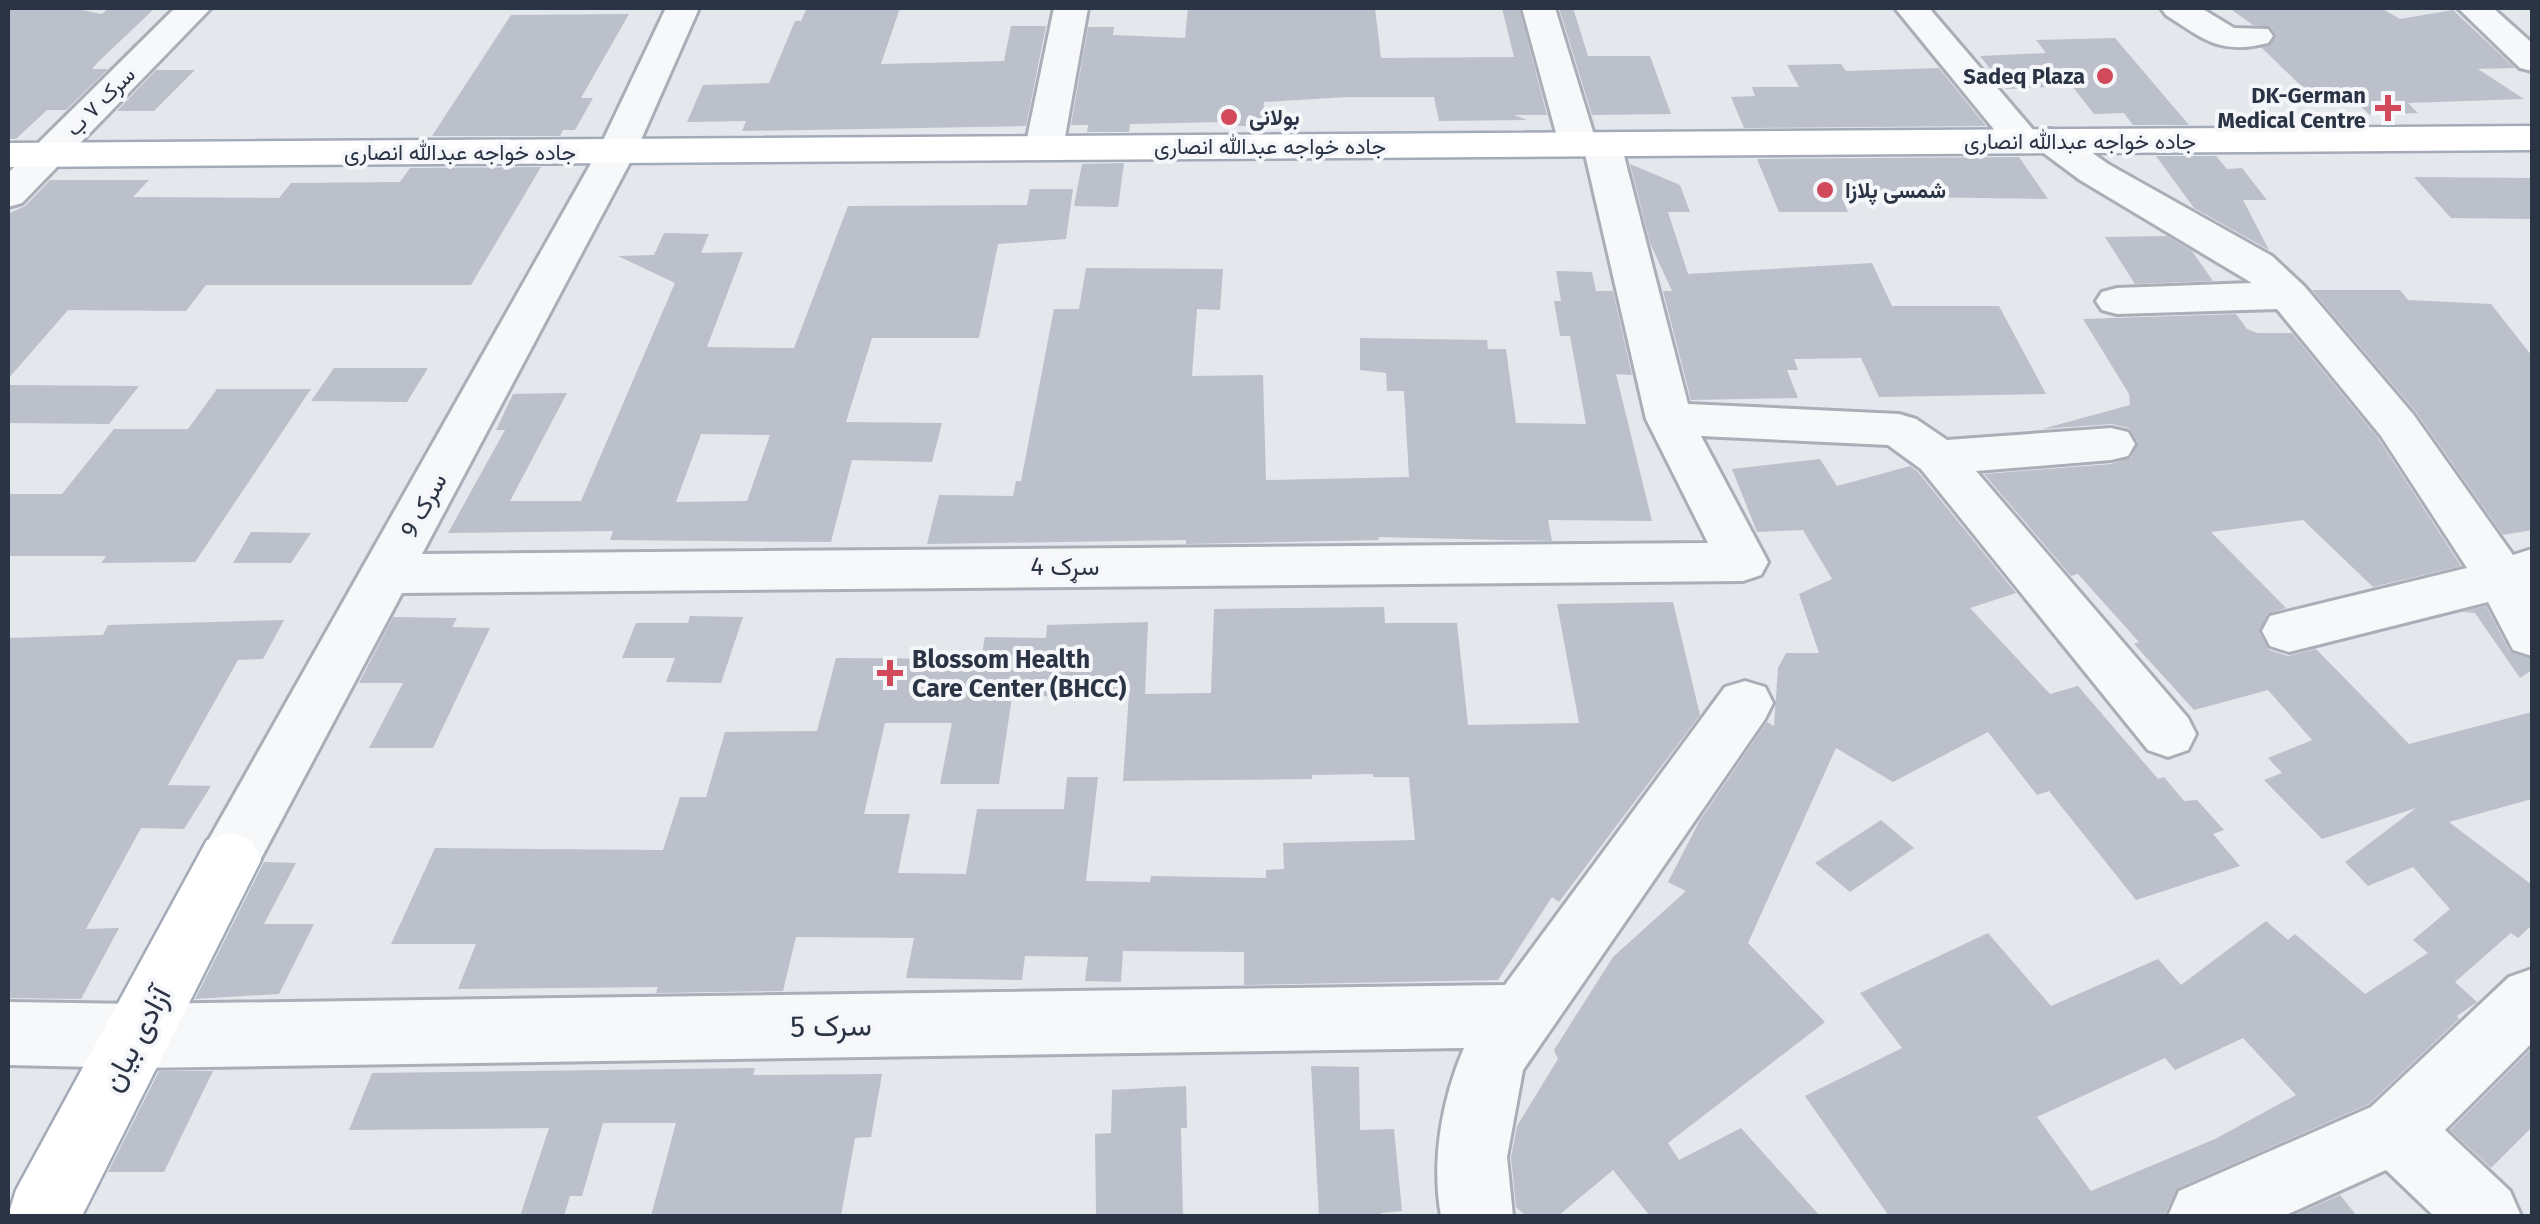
<svg xmlns="http://www.w3.org/2000/svg" width="2540" height="1224" viewBox="0 0 2540 1224" font-family="'Fira Sans',Vazirmatn,sans-serif">
<rect width="100%" height="100%" fill="#e4e7ec"/>
<g fill="#bbc0ca" fill-rule="evenodd">
<path d="M8 8H72L102 14 109 8H155L98 62 92 69H108L66 110H47L16 139H8Z"/>
<path d="M807 8H900L881 64 1004 61 1011 26H1046L1026 126 742 131 746 121 687 122 703 85 769 83 795 21H801Z"/>
<path d="M1188 8H1375L1381 58 1514 57 1502 8H1519L1547 115H1514L1527 120 1439 121 1434 97H1346L1264 102 1262 126H1224L1225 122 1130 124 1129 132H1087L1088 125H1071L1088 27H1114L1113 35 1185 38Z"/>
<path d="M1559 8H1573L1588 56H1650L1671 114 1592 115Z"/>
<path d="M2229 8H2381L2400 19 2453 10 2515 68 2478 69 2524 99 2408 103 2418 113 2370 115 2360 106 2323 107 2262 48 2276 38 2271 27 2253 25Z"/>
<path d="M629 14 581 98H593L575 130H563L560 136H432L511 15Z"/>
<path d="M2115 38 2189 125H2133L2124 113 2094 114 2072 86 2006 89 1980 56 2046 53 2036 40Z"/>
<path d="M1841 64 1846 71 1939 68 1986 126 1744 128 1731 97 1755 96 1752 87H1799L1787 65Z"/>
<path d="M156 70H195L154 111H117Z"/>
<path d="M2156 156H2216L2227 169 2242 168 2267 200H2243L2269 250 2194 208Z"/>
<path d="M2019 157 2048 199 1841 196 1848 212H1779L1757 159Z"/>
<path d="M1124 163 1118 207 1074 206 1082 164Z"/>
<path d="M1630 164 1680 185 1690 212H1668L1688 274 1872 263 1892 306H1999L2046 394 1879 397 1861 358 1794 359 1798 370H1787L1798 398 1691 400 1663 291H1672L1650 243Z"/>
<path d="M541 167 471 285H206L186 311 68 310 8 379V214L25 206 50 180H149L133 197 279 198 291 183 400 182 410 168Z"/>
<path d="M2414 177 2532 178V219L2451 218Z"/>
<path d="M1030 189H1073L1066 239 998 244 979 338H872L846 422 942 423 932 462 852 460 831 542 610 540 613 531 448 533 505 430H496L513 394 567 393 510 501H581L675 283 618 256 654 255 664 233 709 234 701 253 743 252 707 347 794 348 848 206 1027 205ZM701 434 770 435 747 501 676 502Z"/>
<path d="M2167 236 2192 251 2213 281 2135 284 2105 237Z"/>
<path d="M1086 268 1223 269 1220 310 1197 309 1192 376 1263 375 1266 480 1409 477 1404 391H1387L1386 373 1360 370V338L1487 340 1488 349H1506L1516 423 1586 424 1570 336H1560L1554 301H1561L1556 271 1592 272 1596 291H1613L1632 375 1616 374 1652 521 1548 520 1552 541 1378 537 1379 540 1234 543 1186 544V540L927 544 939 495 1013 496 1016 481H1021L1054 309H1079Z"/>
<path d="M2312 290H2400L2408 300 2491 304 2532 356V530L2503 535 2416 412Z"/>
<path d="M2236 314 2247 329 2257 333H2292L2378 438 2461 566 2373 587 2303 520 2211 532 2286 608 2267 614 2259 633 2269 650 2288 656 2316 649 2409 744 2532 712V799L2449 822 2532 885V925L2518 938 2511 933 2455 982 2477 1002 2457 1016 2459 1019 2369 1104 2178 1188 2164 1216H1889L1805 1096 1902 1048 1860 993 1988 933 2051 1006 2158 959 2181 985 2266 921 2288 940 2295 934 2365 994 2428 953 2413 940 2450 909 2413 867 2368 886 2345 862 2416 808 2322 839 2264 780 2282 773 2268 758 2312 740 2268 690 2194 710 2134 644 2139 642 2078 574 2071 576 1984 474 2111 464 2131 458 2138 442 2129 428 2111 424 2042 429 2130 405 2129 394 2083 319ZM2243 1038 2296 1095 2215 1139 2091 1191 2037 1117 2165 1058 2175 1070Z"/>
<path d="M334 368H428L407 402 311 401Z"/>
<path d="M8 385 139 386 109 424 8 423Z"/>
<path d="M217 389H311L195 562 101 563 106 556H8V494H62L114 429H188Z"/>
<path d="M1820 459 1837 486 1910 466 1918 472 2016 593 1970 608 2050 694 2078 686 2158 779 2164 777 2184 801 2197 800 2224 830 2213 834 2240 866 2136 900 2049 791 2037 795 1988 732 1893 782 1836 748 1748 943 1825 1022 1668 1143 1679 1160 1741 1128 1820 1216H1650L1613 1170 1558 1216H1526L1516 1207 1511 1157 1517 1126 1558 1059 1554 1050 1613 957 1686 891 1668 882 1700 820 1767 722 1774 726 1778 668 1786 653H1819L1799 594 1832 579 1803 530 1757 532 1732 469Z"/>
<path d="M251 532 311 533 291 563H233Z"/>
<path d="M1673 602 1700 715 1559 902 1552 897 1498 980 1244 985V952L1123 951 1121 982 1085 981 1088 957 1025 956 1022 980 906 978 914 938 796 937 783 991 656 993 658 987 458 989 476 944H391L435 848 663 850 680 797H706L725 732 817 731 836 658 981 659 985 637 1046 638 1047 625 1148 622 1145 694 1211 693 1214 609 1384 607 1385 623H1457L1468 725 1579 723 1557 604ZM1129 694 1123 781 1312 779V775L1373 774V777H1409L1415 840 1283 843 1284 869 1266 870V878L1151 876 1150 882 1086 881 1098 777H1067L1064 809H977L966 874 898 873 910 814H864L885 723H952L940 784H999L1012 697Z"/>
<path d="M2486 606 2510 652 2532 659V670L2520 678 2475 613 2462 612Z"/>
<path d="M690 616 743 617 721 683 666 682 675 658H622L636 623H688Z"/>
<path d="M393 617 457 618 452 627 490 628 433 748H369L403 683H359Z"/>
<path d="M284 620 263 659 238 660 168 785 211 786 184 829 141 828 86 929 119 928 81 999 8 998V638L103 635 108 625Z"/>
<path d="M1881 820 1914 848 1850 892 1815 863Z"/>
<path d="M264 862 296 863 264 924H314L279 994 195 999Z"/>
<path d="M2532 1048V1127L2491 1168 2450 1130Z"/>
<path d="M1311 1066 1359 1067 1360 1130 1394 1129 1402 1211 1381 1213V1216H1319Z"/>
<path d="M755 1068 753 1075 882 1074 871 1137 855 1138 841 1216H651L676 1123H603L582 1196H570L564 1216H520L549 1128 349 1130 372 1073Z"/>
<path d="M159 1071H213L164 1172H108Z"/>
<path d="M1186 1086 1187 1128H1181L1183 1216H1096L1095 1134 1111 1133 1112 1090Z"/>
<path d="M2340 1195 2357 1216H2292Z"/>
</g>
<g fill="none" stroke-linecap="round" stroke-linejoin="round">
<defs>
<g id="minor">
<path d="M175 8H211L22 203 8 207V173Z"/>
<path d="M666 8H699L636 151 422 554 1708 543 1646 419 1585 154 1565 152 1559 144 1522 8H1555L1594 135 1615 136 1621 144 1688 404 1899 414 1916 419 1947 440 2111 428 2128 432 2135 444 2128 456 2111 460 1976 471 2188 718 2196 734 2188 750 2168 757 2148 750 1921 469 1888 445 1701 436 1768 562 1761 575 1743 581 402 593 250 879 229 887 208 879 199 860 208 841 598 151Z"/>
<path d="M1054 8H1088L1063 148 1057 156 1044 159 1031 156 1025 148Z"/>
<path d="M1895 8H1929L2036 133 2050 129 2063 132 2108 164 2272 256 2304 286 2413 414 2513 555 2532 549V656L2513 650 2488 602 2289 652 2270 646 2262 631 2270 616 2467 568 2381 436 2277 309 2117 314 2102 310 2096 301 2102 292 2117 288 2252 283 2080 180 2037 148 2023 152 2010 149Z"/>
<path d="M2161 8H2201L2234 28 2268 29 2273 36 2268 43C2220 55 2205 40 2166 15Z"/>
<path d="M2458 8H2493L2532 43V71L2520 68Z"/>
<path d="M1745 681 1765 687 1773 703 1765 719 1523 1070 1507 1157 1513 1216H1441C1431 1161 1442 1099 1464 1048L138 1068 8 1065V1002L138 1004 1505 985 1725 687Z"/>
<path d="M2532 969V1043L2445 1130 2510 1191 2521 1216H2434L2386 1170 2284 1216H2168L2179 1191 2371 1107 2509 977Z"/>
</g>
<g id="major">
<path d="M2532 126V150L8 167V143Z"/>
<path d="M229 832 251 840 261 860 82 1216H8L16 1190 207 840Z"/>
</g>
</defs>
<use href="#minor" stroke="#a9aeb7" stroke-width="6"/>
<use href="#major" stroke="#a3abb8" stroke-width="5"/>
<use href="#minor" fill="#f7f8fa" fill-rule="evenodd"/>
<use href="#major" fill="#fff" fill-rule="evenodd"/>
</g>
<g fill="#d1495b" stroke="#f4f6f9" stroke-width="4">
<circle cx="2105" cy="76" r="10"/>
<path d="M2383 93h10v10h10v10h-10v10h-10v-10h-10v-10h10z"/>
<circle cx="1229" cy="117" r="10"/>
<circle cx="1825" cy="190" r="10"/>
<path d="M885 658h10v10h10v10h-10v10h-10v-10h-10v-10h10z"/>
</g>
<g text-anchor="middle" stroke-width="8" stroke-linejoin="round" paint-order="stroke">
<g font-size="22" font-weight="bold" fill="#2b3445" stroke="#f4f6f9" text-anchor="end">
<text x="2085" y="84">Sadeq Plaza</text>
<text x="2366" y="103">DK-German<tspan x="2366" dy="25">Medical Centre</tspan></text>
<text x="1249" y="125" text-anchor="start">بولانی</text>
<text x="1845" y="198" text-anchor="start">شمسی پلازا</text>
</g>
<g font-size="22" fill="#2b3445" stroke="#f4f6f9">
<text transform="translate(100 101) rotate(-45)" y="8">سرک ۷ ب</text>
<text x="2080" y="149">جاده خواجه عبدالله انصاری</text>
<text x="1270" y="154">جاده خواجه عبدالله انصاری</text>
<text x="460" y="160">جاده خواجه عبدالله انصاری</text>
</g>
<g font-size="25" fill="#2b3445" stroke="#f4f6f9">
<text transform="translate(423 505) rotate(-61)" y="9">سرک 9</text>
<text x="1065" y="575">سړک 4</text>
</g>
<g font-size="25" font-weight="bold" fill="#2b3445" stroke="#f4f6f9" text-anchor="start">
<text x="912" y="668">Blossom Health<tspan x="912" dy="29">Care Center (BHCC)</tspan></text>
</g>
<g font-size="30" fill="#2b3445" stroke="#f4f6f9">
<text transform="translate(831 1026) rotate(-1)" y="10">سرک 5</text>
<text transform="translate(136 1039) rotate(-62)" y="10">آزادی بیان</text>
</g>
</g>
<rect width="2540" height="1224" fill="none" stroke="#2b3445" stroke-width="20"/>
</svg>
